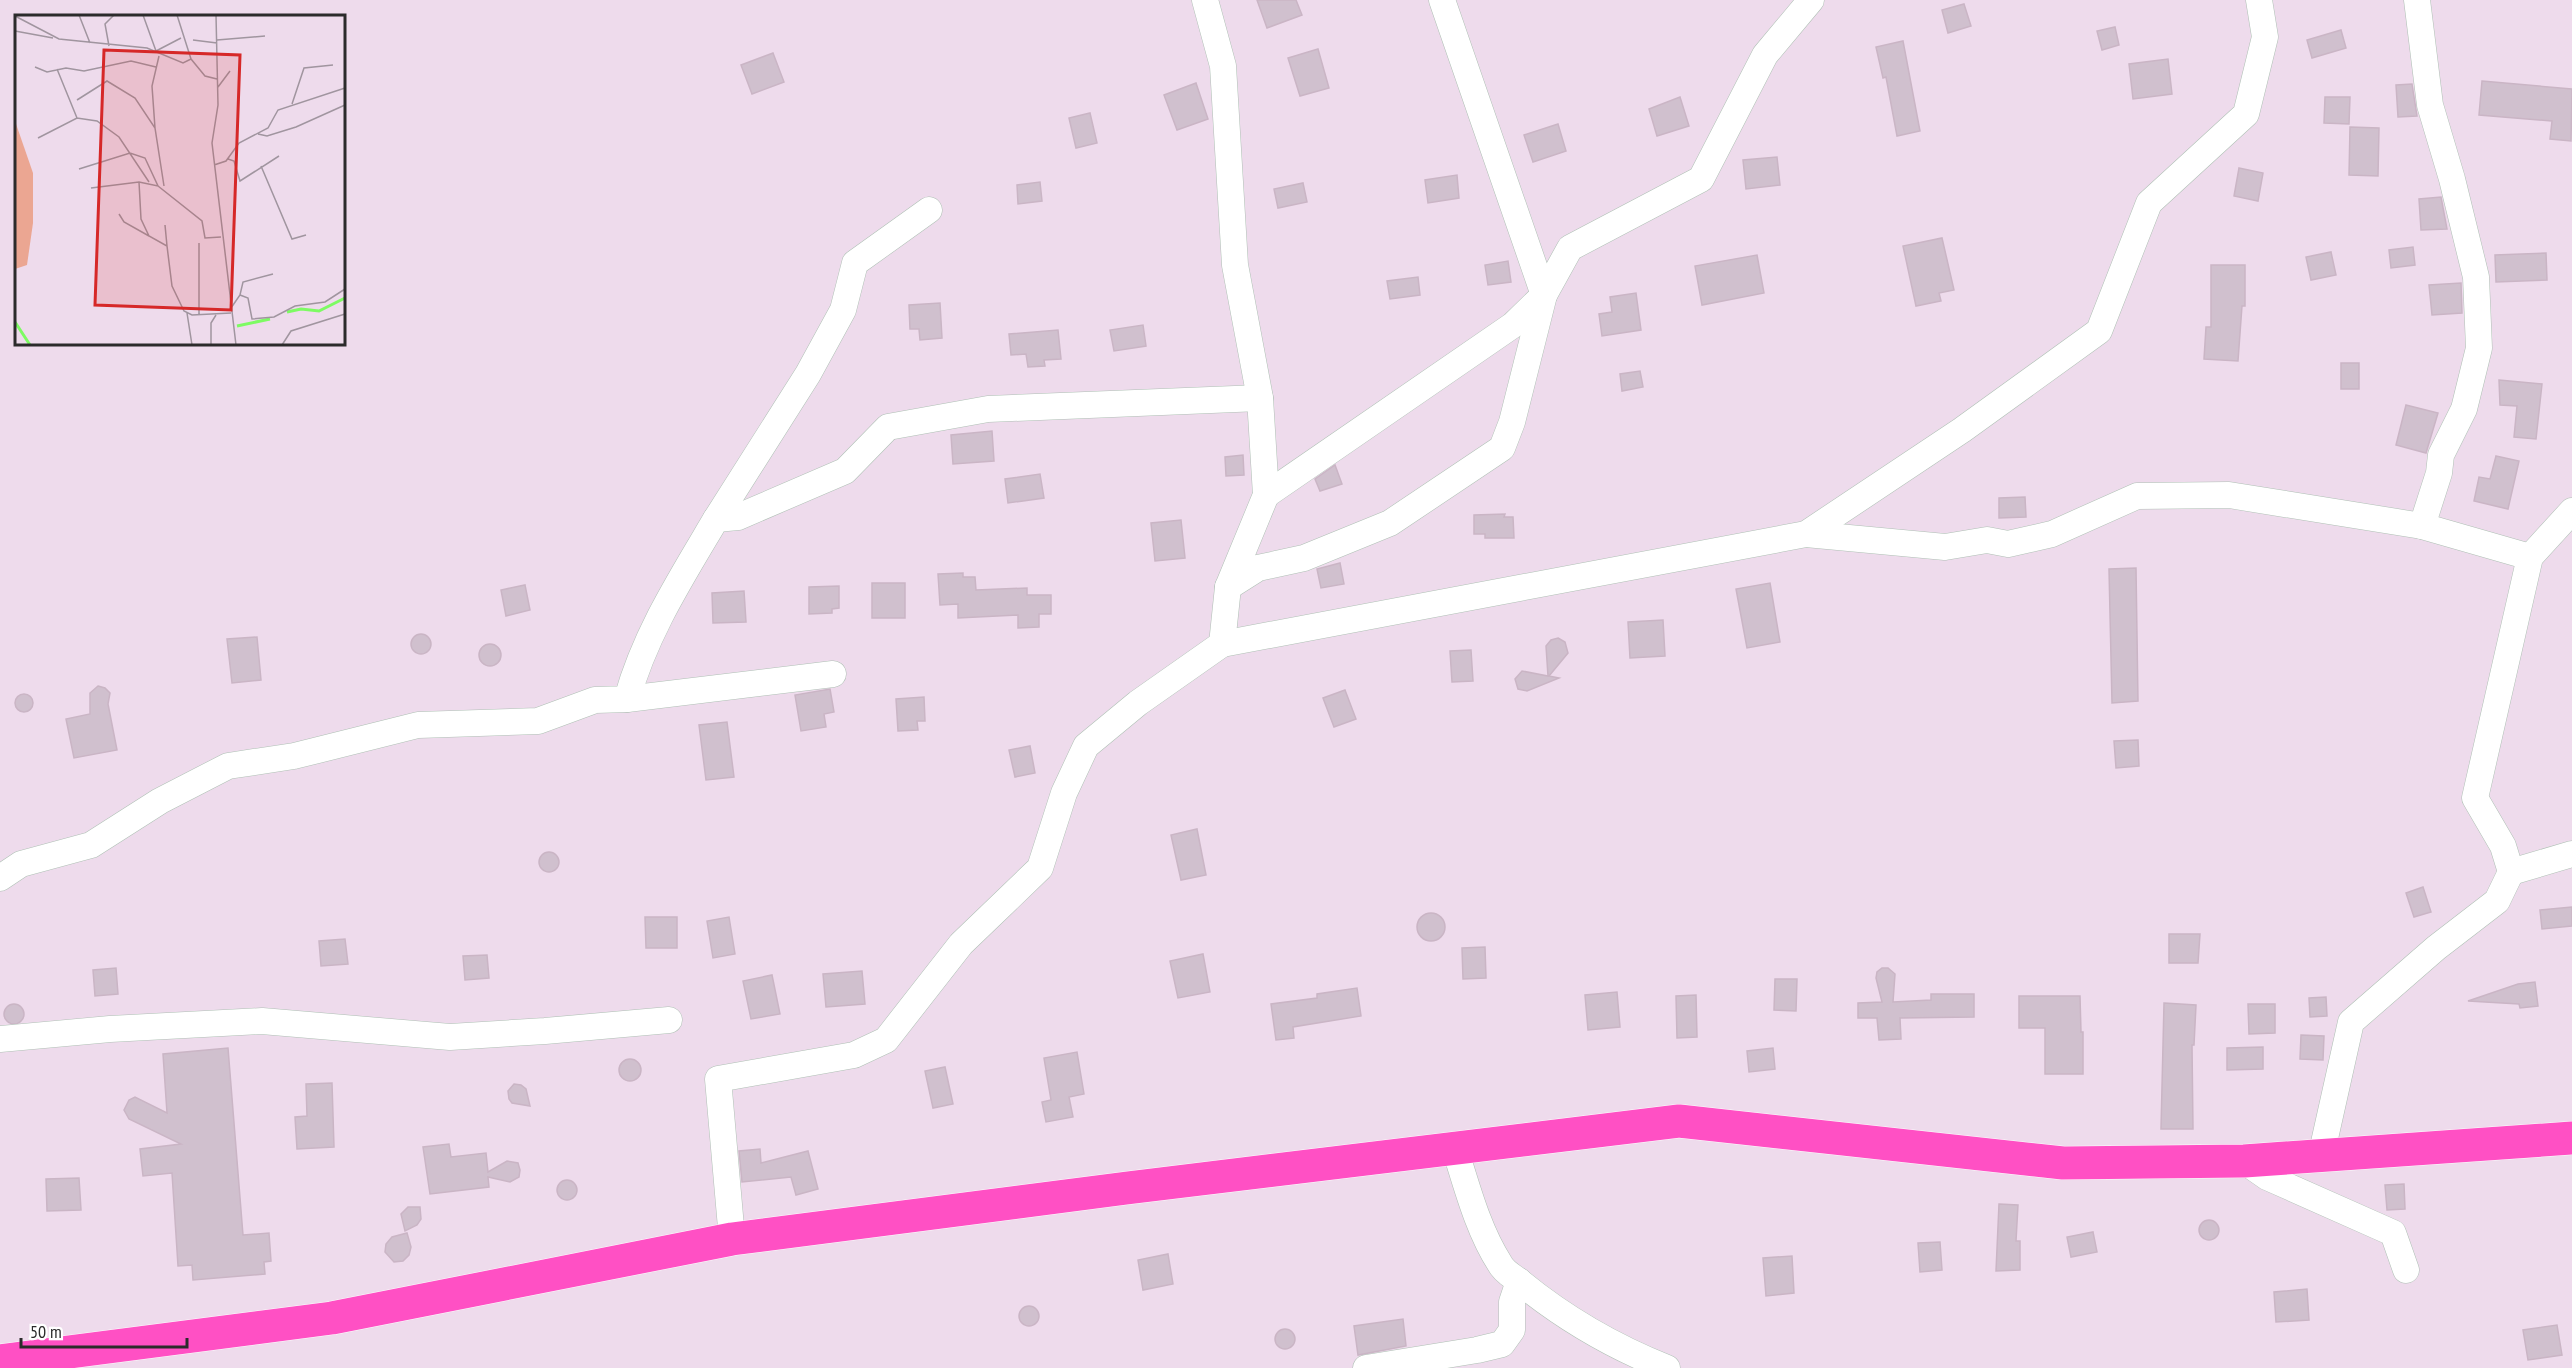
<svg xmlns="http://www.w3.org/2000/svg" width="2572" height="1368" viewBox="0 0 2572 1368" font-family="'PT Sans Narrow',sans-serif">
<rect width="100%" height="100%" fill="#eedbec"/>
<g fill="#d0c0ce" stroke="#cab5c5" stroke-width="1.5">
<path d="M1257 0H1296L1302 15 1267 28Z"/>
<path d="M1964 4 1971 26 1948 33 1942 10Z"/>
<path d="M2115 27 2119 45 2102 50 2097 31Z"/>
<path d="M2341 30 2346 48 2312 58 2307 40Z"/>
<path d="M1903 41 1920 131 1897 136 1886 77 1883 78 1876 47Z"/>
<path d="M1318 49 1329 88 1300 96 1288 58Z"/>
<path d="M773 53 784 82 752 94 741 65Z"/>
<path d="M2168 59 2172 94 2133 99 2129 64Z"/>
<path d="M2482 81 2572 89 2571 141 2550 139 2552 121 2479 115Z"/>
<path d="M1196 83 1208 119 1177 130 1164 95Z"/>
<path d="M2412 84 2417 116 2398 117 2396 85Z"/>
<path d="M1680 97 1689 126 1657 136 1649 109Z"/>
<path d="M2325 97H2350L2349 124 2324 123Z"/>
<path d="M1090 113 1097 143 1076 148 1069 118Z"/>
<path d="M1558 124 1566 151 1533 162 1524 135Z"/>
<path d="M2350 127 2379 128 2378 176 2349 175Z"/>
<path d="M1777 157 1780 185 1746 189 1743 160Z"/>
<path d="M2239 168 2263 173 2258 201 2234 196Z"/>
<path d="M1457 175 1459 198 1428 203 1425 180Z"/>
<path d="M1040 182 1042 201 1018 204 1017 185Z"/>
<path d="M1303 183 1307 202 1278 208 1274 189Z"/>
<path d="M2441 197 2447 229 2421 230 2419 199Z"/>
<path d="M1942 238 1954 290 1939 293 1941 301 1916 306 1903 246Z"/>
<path d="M2413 247 2415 265 2391 268 2389 250Z"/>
<path d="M2331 252 2336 275 2311 280 2306 257Z"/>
<path d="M2546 253 2547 280 2496 282 2495 255Z"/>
<path d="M1757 255 1764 293 1702 305 1695 266Z"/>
<path d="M1508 261 1511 282 1488 285 1485 265Z"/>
<path d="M2211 265H2245V306H2242L2238 361 2204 359 2206 327H2211Z"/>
<path d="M1418 277 1420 295 1390 299 1387 281Z"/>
<path d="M2461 283 2462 313 2432 315 2429 285Z"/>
<path d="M1636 293 1641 330 1602 336 1599 314 1612 312 1610 297Z"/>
<path d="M940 303 942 338 920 340 919 329H910L909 305Z"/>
<path d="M1143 325 1146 346 1114 351 1110 330Z"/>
<path d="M1058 330 1061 359 1044 360 1045 366 1028 367 1026 354 1011 355 1009 334Z"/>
<rect x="2341" y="363" width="18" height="26"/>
<path d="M1640 371 1643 387 1622 391 1620 374Z"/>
<path d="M2499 380 2542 384 2536 439 2514 437 2517 406 2500 405Z"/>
<path d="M2406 405 2438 413 2426 453 2396 445Z"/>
<path d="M992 431 994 461 953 464 951 435Z"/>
<path d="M1243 455 1244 475 1226 476 1225 457Z"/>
<path d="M2496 456 2519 461 2508 509 2474 501 2479 477 2490 479Z"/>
<path d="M1335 465 1342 484 1320 491 1315 479Z"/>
<path d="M1040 474 1044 498 1008 503 1005 479Z"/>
<path d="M2025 497 2026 517 1999 518V498Z"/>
<path d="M1505 514 1504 517H1513L1514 538H1485V534H1474V515Z"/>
<path d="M1181 520 1185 558 1155 561 1151 523Z"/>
<path d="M1340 563 1344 584 1321 588 1317 569Z"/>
<path d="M2136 568 2138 701 2112 703 2109 569Z"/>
<path d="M963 573V577H975L976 590 1027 588V595H1051V614H1039V627L1018 628V615L958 618V604L940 605 938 574Z"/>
<rect x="872" y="583" width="33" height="35"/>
<path d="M1770 583 1780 642 1747 648 1736 589Z"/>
<path d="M525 585 530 610 506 616 501 590Z"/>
<path d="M839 586V608L832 609V613L809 614V587Z"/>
<path d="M744 591 746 622 713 623 712 593Z"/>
<path d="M1663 620 1665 656 1630 658 1628 622Z"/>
<circle cx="421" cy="644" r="10"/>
<path d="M257 637 261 680 232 683 227 639Z"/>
<path d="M1558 638 1565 642 1568 653 1549 676 1559 678 1527 691 1518 689 1515 679 1522 671 1548 676 1546 646 1551 640Z"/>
<circle cx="490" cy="655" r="11"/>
<path d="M1471 650 1473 681 1452 682 1450 651Z"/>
<path d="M98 686 105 688 110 693 108 704 117 750 74 758 66 719 90 714V693Z"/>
<path d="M830 689 834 712 824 714 826 727 801 731 795 695Z"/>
<path d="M1345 690 1356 719 1334 727 1323 698Z"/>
<circle cx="24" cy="703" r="9"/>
<path d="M924 697 925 721H917L918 730 898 731 896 699Z"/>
<path d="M727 722 734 777 706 780 699 725Z"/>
<path d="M2138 740 2139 766 2116 768 2114 741Z"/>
<path d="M1030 746 1035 773 1015 777 1009 750Z"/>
<path d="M1197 829 1206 875 1181 880 1171 835Z"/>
<circle cx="549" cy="862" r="10"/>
<path d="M2423 887 2431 912 2414 917 2406 893Z"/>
<path d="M2572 907V926L2542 929 2540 910Z"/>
<circle cx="1431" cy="927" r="14"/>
<path d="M645 917H677V948H646Z"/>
<path d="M729 917 735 954 713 958 707 921Z"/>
<path d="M2169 934H2200L2198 963H2169Z"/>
<path d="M345 939 348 964 321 966 319 941Z"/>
<path d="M1485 947 1486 978 1463 979 1462 948Z"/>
<path d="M1203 954 1210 992 1178 998 1170 961Z"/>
<path d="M487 955 489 978 465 980 463 956Z"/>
<path d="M116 968 118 994 95 996 93 970Z"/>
<path d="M1882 968H1888L1895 974 1893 1002 1931 1000V994H1974V1017L1900 1018 1901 1039 1879 1040 1877 1018H1858V1003L1882 1002 1876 978 1877 972Z"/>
<path d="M862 971 865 1004 826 1007 823 974Z"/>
<path d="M772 975 780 1014 751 1019 743 981Z"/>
<path d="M1775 979H1797L1796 1011 1774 1010Z"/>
<path d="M2535 982 2538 1006 2520 1008 2519 1004 2468 1001 2518 984Z"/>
<path d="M1357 988 1361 1016 1293 1027 1294 1038 1276 1040 1271 1004 1317 998V994Z"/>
<path d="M1617 992 1620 1027 1588 1030 1585 995Z"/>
<path d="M1696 995 1697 1037 1677 1038 1676 996Z"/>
<path d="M2019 996H2080L2081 1032H2083V1074H2045V1028H2019Z"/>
<path d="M2326 997 2327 1016 2310 1017 2309 998Z"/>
<path d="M2164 1003 2196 1005 2194 1045H2192L2193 1129H2161Z"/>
<path d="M2248 1004H2275V1033L2249 1034Z"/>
<circle cx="14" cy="1014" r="10"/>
<path d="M2301 1035 2324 1036 2323 1060 2300 1059Z"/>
<path d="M2263 1047V1069L2227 1070V1048Z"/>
<path d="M228 1048 243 1235 269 1233 271 1261 264 1262 265 1274 193 1280 192 1265 178 1266 172 1173 143 1176 140 1149 181 1144 129 1119 124 1110 129 1100 135 1097 167 1113 163 1054Z"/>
<path d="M1773 1048 1775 1069 1749 1072 1747 1051Z"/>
<path d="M1077 1052 1084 1094 1069 1097 1073 1117 1046 1122 1042 1102 1051 1100 1044 1058Z"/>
<circle cx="630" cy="1070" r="11"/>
<path d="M945 1067 953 1104 933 1108 925 1071Z"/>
<path d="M332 1083 334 1147 297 1149 295 1117 307 1116 306 1084Z"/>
<path d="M514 1084 521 1085 526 1089 530 1106 512 1103 509 1099 508 1091Z"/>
<path d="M449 1144 451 1157 486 1153 488 1172 507 1161 518 1163 520 1170 519 1177 510 1182 488 1177 489 1187 430 1194 423 1147Z"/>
<path d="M760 1149 761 1163 808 1151 818 1189 796 1195 791 1177 742 1182 739 1151Z"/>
<path d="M79 1178 81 1210 47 1211 46 1179Z"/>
<circle cx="567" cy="1190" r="10"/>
<path d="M2404 1184 2405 1209 2387 1210 2385 1185Z"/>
<path d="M1999 1204 2018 1205 2016 1241H2020V1270L1996 1271Z"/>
<path d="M408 1207H420L421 1219 417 1225 405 1231 401 1214Z"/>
<circle cx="2209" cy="1230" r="10"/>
<path d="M2093 1232 2097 1252 2071 1257 2067 1237Z"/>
<path d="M407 1233 411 1247 409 1255 403 1261 394 1262 385 1252 386 1244 392 1237Z"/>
<path d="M1940 1242 1942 1270 1920 1272 1918 1243Z"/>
<path d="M1168 1254 1173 1284 1143 1290 1138 1260Z"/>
<path d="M1792 1256 1794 1293 1766 1296 1763 1258Z"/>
<path d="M2307 1289 2309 1320 2276 1322 2274 1292Z"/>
<circle cx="1029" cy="1316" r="10"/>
<path d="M1403 1319 1406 1346 1358 1355 1354 1326Z"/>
<path d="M2557 1325 2562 1355 2528 1360 2523 1330Z"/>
<circle cx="1285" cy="1339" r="10"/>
</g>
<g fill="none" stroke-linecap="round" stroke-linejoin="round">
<defs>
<g id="minor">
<path d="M1205 0 1223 66 1235 265 1260 398 1266 495 1228 587 1258 568 1304 558 1390 523 1502 448 1512 422 1544 295 1442 0"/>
<path d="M2417 0 2430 105 2452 179 2476 277 2479 348 2464 409 2441 455 2439 473 2422 526"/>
<path d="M1266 495 1513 325 1544 295 1570 248 1701 179 1765 55 1811 0"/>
<path d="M716 519 808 374 843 310 855 263 929 210"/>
<path d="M1806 534 1945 547 1987 540 2008 544 2052 534 2137 496 2229 495 2422 526 2530 557"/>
<path d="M1222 644 1806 534 1962 430 2099 331 2149 203 2246 114 2265 37 2259 0"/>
<path d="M627 699 833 674"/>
<path d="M2511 872 2572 854"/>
<path d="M0 878 21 864 91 845 160 801 228 766 294 756 418 725 538 721 595 700 627 699C645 634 681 578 716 519L738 517 845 471 888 427 988 409 1260 398"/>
<path d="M0 1039 110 1029 262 1021 450 1037 545 1031 669 1020"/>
<path d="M1455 1149C1467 1187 1478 1230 1500 1264 1504 1272 1514 1277 1520 1282 1564 1318 1614 1347 1667 1368"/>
<path d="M2321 1156 2351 1022 2436 948 2497 901 2511 872 2503 846 2475 798 2530 557 2572 511"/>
<path d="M2244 1161 2267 1177 2393 1233 2406 1270"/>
<path d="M732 1239 718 1079 854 1055 886 1040 961 944 1040 868 1064 793 1086 746 1138 703 1222 644 1228 587"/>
<path d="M1366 1368 1477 1350 1502 1344 1512 1330V1302L1519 1281"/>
</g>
<path id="major" d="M0 1361 332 1318 732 1239 1127 1188 1679 1121 2063 1163 2244 1161 2572 1138"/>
</defs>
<use href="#minor" stroke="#afc0b5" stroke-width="27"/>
<use href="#major" stroke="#fff" stroke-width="34"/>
<use href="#minor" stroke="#fff" stroke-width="26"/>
<use href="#major" stroke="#ff50c4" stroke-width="33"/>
</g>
<g transform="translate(15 15)">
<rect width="330" height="330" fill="#eedbec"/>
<path d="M0 106 18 158V208L12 250 0 254Z" fill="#eba692"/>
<path fill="none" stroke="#7dfb63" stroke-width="3" d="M272 297 286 294 304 296 330 283M0 307 15 330M222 311 255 304"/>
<path fill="none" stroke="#a0959f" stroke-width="1.5" d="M64 0 75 28M128 0 141 36M162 0 176 44M201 0 203 90 197 128 221 330M0 1 44 24 132 33 168 48 176 44 190 61 202 64M0 16 38 23M178 25 202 28M202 25 250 21M94 31 90 9 99 0M141 36 166 23M20 52 32 57 51 53 69 56 116 46 141 52M42 54 62 103M203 72 215 56M62 85 92 66 120 83 140 113 149 171M277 89 289 53 318 50M140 113 137 71 144 41M243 119 252 121 281 112 330 90M23 123 62 103 82 106 104 122 134 167M213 144 219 146 225 166 264 141M199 150 211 146 224 128 253 113 263 95 330 73M246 151 277 224 291 220M64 154 115 138 130 143 143 171 124 167 76 173M124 167 126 204 134 221 152 231 157 271 169 296 177 300 216 298M143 171 187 206 190 223 206 222M104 199 109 207 134 221M150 210 152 231M225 280 233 283 237 304 259 302 280 291 310 287 330 274M216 293 225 280 228 267 258 259M172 298 177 330M184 300V228M196 330V308L201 300M267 330 276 316 330 299"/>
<path fill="#d62828" fill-opacity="0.15" stroke="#d62828" stroke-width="3" d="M89 35 225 40 216 295 80 290Z"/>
<rect width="330" height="330" fill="none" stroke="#2b2b2b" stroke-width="3"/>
</g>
<path d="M21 1338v9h166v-9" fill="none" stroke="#2b2b2b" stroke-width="3"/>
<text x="30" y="1338" font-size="18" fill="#2b2b2b" stroke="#ffffff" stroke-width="4.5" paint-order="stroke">50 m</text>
</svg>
